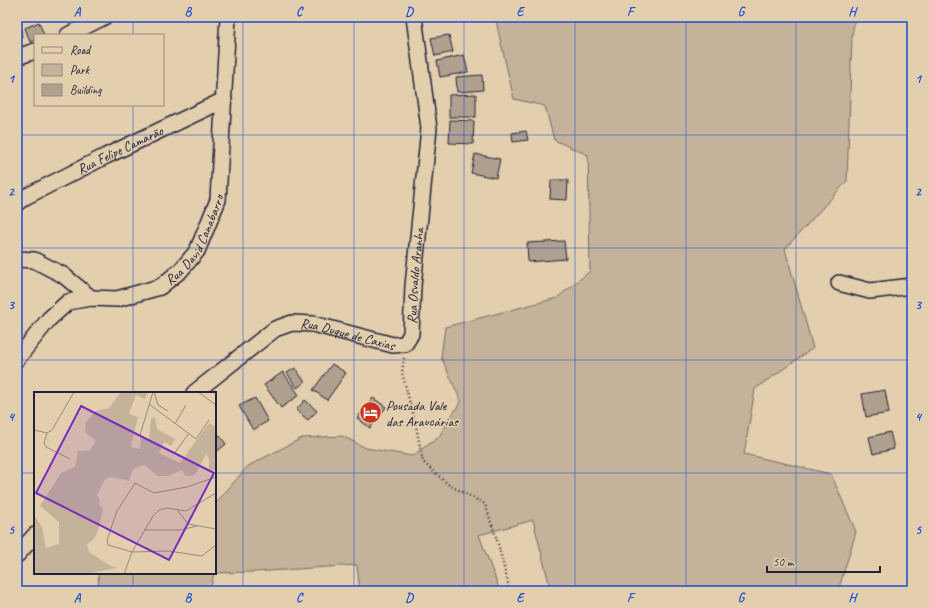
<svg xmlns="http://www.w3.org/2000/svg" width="929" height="608" viewBox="0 0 929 608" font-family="Caveat,sans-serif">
<rect width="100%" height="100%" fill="#e3cfad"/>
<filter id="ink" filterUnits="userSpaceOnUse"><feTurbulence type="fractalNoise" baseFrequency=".025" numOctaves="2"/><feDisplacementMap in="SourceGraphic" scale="8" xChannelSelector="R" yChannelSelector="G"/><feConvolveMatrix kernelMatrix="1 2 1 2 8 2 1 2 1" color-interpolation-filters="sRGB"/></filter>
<g filter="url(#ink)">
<g fill="#c4b39a" stroke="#736a6a">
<path d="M495 17H855L852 36 847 181 785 249 813 348 755 389 744 454 831 474 856 532 838 591H551L533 520 479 535 500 591H360L357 565 254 572 215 573V504L248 466 302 438 342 436 366 448 412 456 438 438 461 401 441 357 445 327 557 298 590 271 588 155 554 140 545 106 514 99Z"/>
<path d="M98 573H214L210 591H99Z"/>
</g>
<g fill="#b0a18f" stroke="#22223b">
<path d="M17 22H20L22 38H17Z"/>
<path d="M39 22 44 35H35V40L30 42 25 28Z"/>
<path d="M449 35 453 52 435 56 431 38Z"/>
<path d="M464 55 468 72 440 77 437 61Z"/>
<path d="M482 75 483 90 457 92 456 77Z"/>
<path d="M476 94V117H449V95Z"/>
<path d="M450 120 474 121 473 144 449 143Z"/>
<path d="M526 131 528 140 513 142 512 133Z"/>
<path d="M475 154 500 159 496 178 471 173Z"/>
<path d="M551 180H568L567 200 550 199Z"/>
<path d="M564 241 566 259 528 262 527 243Z"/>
<path d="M332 364 346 373 327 400 313 390Z"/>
<path d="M295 368 305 382 297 388 287 373Z"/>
<path d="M283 372 299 395 281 408 264 385Z"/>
<path d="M885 390 889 413 866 417 862 394Z"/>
<path d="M255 398 268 421 253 430 239 406Z"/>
<path d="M373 398 386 407 370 428 357 418Z"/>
<path d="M305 400 317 411 308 420 296 410Z"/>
<path d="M215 430 226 444 215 453Z"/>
<path d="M890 432 894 449 873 454 869 437Z"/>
<rect x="907" y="456" width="5" height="25"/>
</g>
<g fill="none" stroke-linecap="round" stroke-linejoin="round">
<defs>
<g id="street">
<path d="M68 35 104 17"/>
<path d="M17 57 35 51"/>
<path id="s1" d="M17 203 25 197 106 156 224 100"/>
<path d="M17 259 34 260 63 275 91 298"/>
<path d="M839 283 870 291 912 286"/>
<path id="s2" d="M17 359 49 319 68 302 91 298 117 299 160 287 181 270 197 251 218 200 228 17"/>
<path id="s3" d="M194 393 275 329 292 323 313 324 393 345 405 344 411 334 413 286 429 128 414 17"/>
<path d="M17 555 35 535"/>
</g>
</defs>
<use href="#street" stroke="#22223b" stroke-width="18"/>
<path stroke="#22223b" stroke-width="2.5" stroke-dasharray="1 3" stroke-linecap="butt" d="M404 358 402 373 416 426 423 462 449 485 485 504 497 540 510 591"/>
<use href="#street" stroke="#e3cfad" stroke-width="15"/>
</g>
</g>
<path fill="none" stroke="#1d4ed8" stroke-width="1" stroke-opacity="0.55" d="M133 17V35M243 17V591M354 17V591M464 17V591M575 17V591M686 17V591M796 17V591M133 105V393M17 135H912M17 248H912M17 360H912M17 473H35M215 473H912M133 573V591"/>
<defs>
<symbol id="hotel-disc" viewBox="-11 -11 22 22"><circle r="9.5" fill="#c8321e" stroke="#e3cfad"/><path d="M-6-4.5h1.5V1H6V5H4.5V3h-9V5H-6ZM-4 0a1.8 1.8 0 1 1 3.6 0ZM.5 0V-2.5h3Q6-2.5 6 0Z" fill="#fff"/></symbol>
</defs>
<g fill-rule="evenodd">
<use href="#hotel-disc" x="358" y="400" width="25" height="25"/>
</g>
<g text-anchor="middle" stroke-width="3" stroke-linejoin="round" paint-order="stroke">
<g font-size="14" fill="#22223b" stroke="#e3cfad">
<text dy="5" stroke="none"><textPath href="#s1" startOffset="116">Rua Felipe Camarão</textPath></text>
<text dy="5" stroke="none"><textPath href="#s2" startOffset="231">Rua David Canabarro</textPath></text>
<text dy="5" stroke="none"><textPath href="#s3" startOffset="307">Rua Osvaldo Aranha</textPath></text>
<text dy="5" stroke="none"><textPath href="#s3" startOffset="178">Rua Duque de Caxias</textPath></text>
</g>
<g font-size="14" fill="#22223b" stroke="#e3cfad" text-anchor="start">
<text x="386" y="410">Pousada Vale<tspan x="386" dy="16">das Araucárias</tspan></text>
</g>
</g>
<g transform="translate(34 392)">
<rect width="182" height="182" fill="#e3cfad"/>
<path d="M87 0H114L111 7 102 3 95 22 104 25 97 55 106 57 107 46 115 48 117 27 121 25 123 37 141 47 137 54 130 50 125 61 146 71 175 31 182 35V78L175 79V67L172 62 162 81 158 84H151L148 78 134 84H124L110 73 99 77 95 89 77 85 71 87 63 103 66 108 65 113 69 117 64 139 59 148 53 152 55 160 75 173 83 176 51 182H0V123L8 135 12 156 25 152V130L6 114 27 81 41 75 44 59 56 58 62 49 51 40 52 30 62 19 75 16Z" fill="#c4b39a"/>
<path fill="none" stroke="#968a7f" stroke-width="1" d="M120 0 124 13 134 19M164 0 182 13M115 12 162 47 175 28M141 32 152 13M0 38 13 41 18 38 40 0M13 41 10 51 12 55 36 67M106 43 119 0M140 62 155 41M182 85 153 95 120 101 101 91 83 119 73 148 74 153 98 160 119 124 125 118 133 116 152 119 182 101M144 119 154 132 182 137M111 138H146L163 134M90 182 98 160 135 159 168 164 182 153"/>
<path fill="#7b2cbf" fill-opacity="0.15" stroke="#7b2cbf" stroke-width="2" d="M47 14 180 81 135 168 2 101Z"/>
<rect width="182" height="182" fill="none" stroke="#22223b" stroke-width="2"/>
</g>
<rect width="929" height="608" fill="none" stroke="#e3cfad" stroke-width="44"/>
<rect x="34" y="34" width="130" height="72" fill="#e3cfad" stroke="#968a7f"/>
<rect x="42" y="47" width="20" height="6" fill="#e3cfad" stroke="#968a7f"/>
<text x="70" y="54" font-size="12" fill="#22223b">Road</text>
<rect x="42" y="64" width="20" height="12" fill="#c4b39a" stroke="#968a7f"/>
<text x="70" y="74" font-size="12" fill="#22223b">Park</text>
<rect x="42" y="84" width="20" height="12" fill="#b0a18f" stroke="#968a7f"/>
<text x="70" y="94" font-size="12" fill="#22223b">Building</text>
<path d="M767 566v6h113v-6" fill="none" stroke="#22223b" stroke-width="2"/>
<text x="773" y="566" font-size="12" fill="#22223b" stroke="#e3cfad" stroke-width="3" paint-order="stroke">50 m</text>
<rect x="22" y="22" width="885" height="564" fill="none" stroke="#1d4ed8" stroke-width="1.5"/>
<g font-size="13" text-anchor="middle" font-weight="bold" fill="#1d4ed8">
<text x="77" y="16">A</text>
<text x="188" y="16">B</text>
<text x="299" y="16">C</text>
<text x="409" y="16">D</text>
<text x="520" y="16">E</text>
<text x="630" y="16">F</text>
<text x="741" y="16">G</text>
<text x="852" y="16">H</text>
<text x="11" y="83">1</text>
<text x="918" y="83">1</text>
<text x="11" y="196">2</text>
<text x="918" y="196">2</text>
<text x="11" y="309">3</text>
<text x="918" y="309">3</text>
<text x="11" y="421">4</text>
<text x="918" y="421">4</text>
<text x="11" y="534">5</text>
<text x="918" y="534">5</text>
<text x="77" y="602">A</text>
<text x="188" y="602">B</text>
<text x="299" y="602">C</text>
<text x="409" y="602">D</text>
<text x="520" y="602">E</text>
<text x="630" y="602">F</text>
<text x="741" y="602">G</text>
<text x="852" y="602">H</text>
</g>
</svg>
